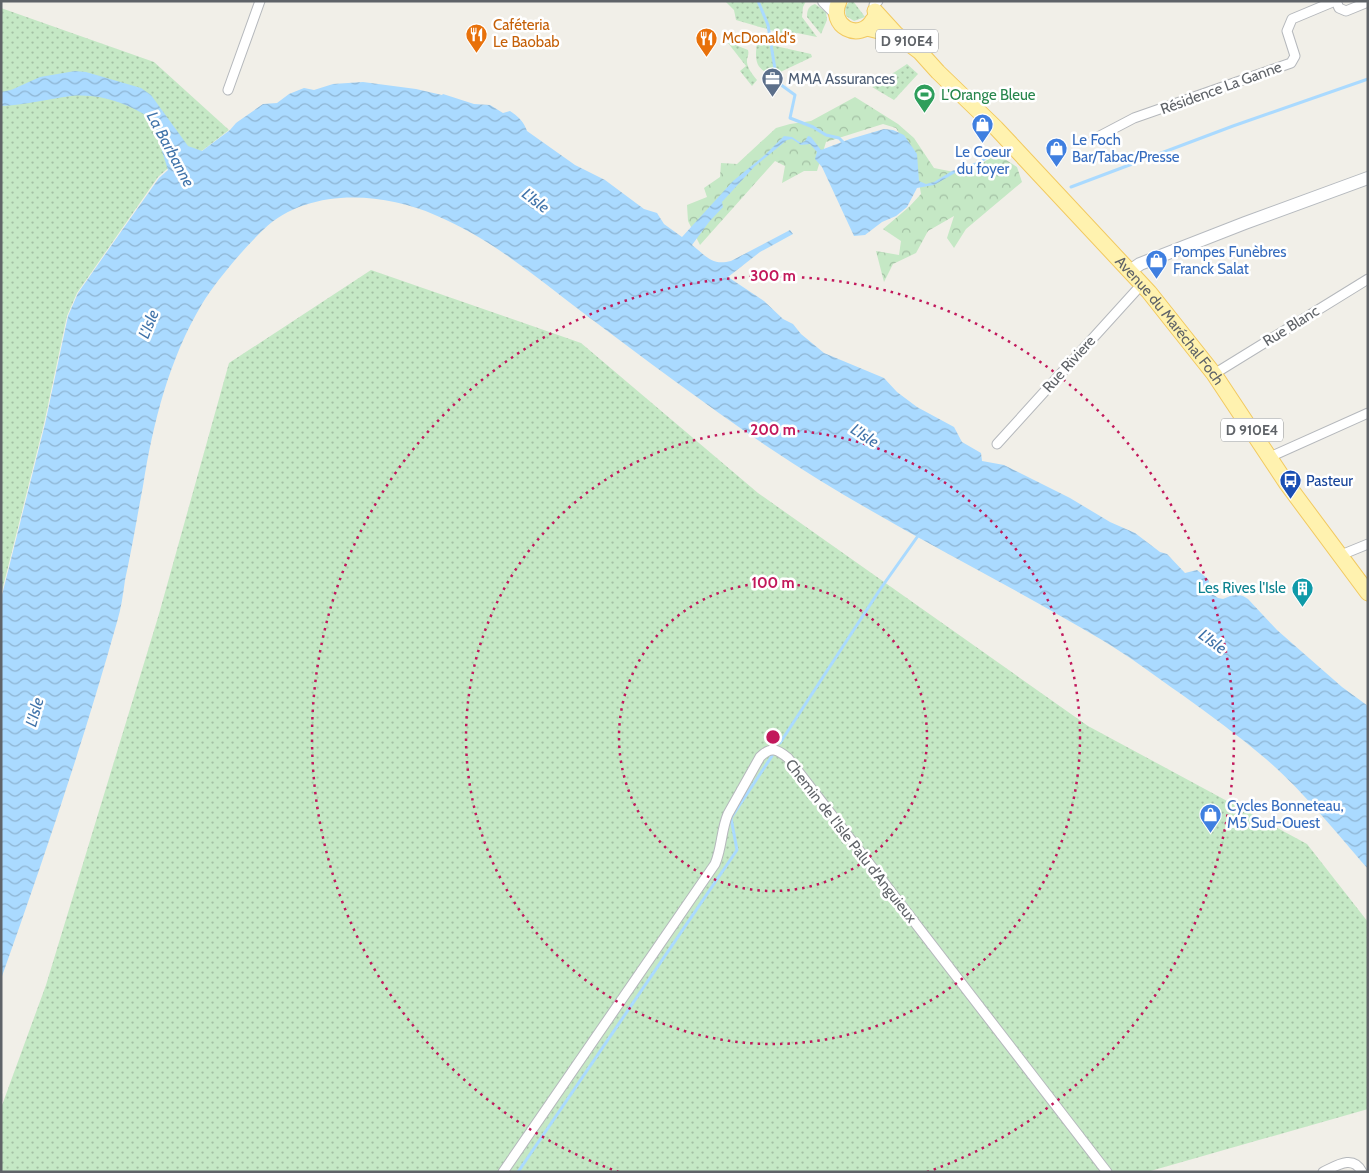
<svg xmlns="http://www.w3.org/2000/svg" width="1369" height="1173" viewBox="0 0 1369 1173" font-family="Cabin,sans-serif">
<defs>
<pattern id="grass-dots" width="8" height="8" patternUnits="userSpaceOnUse" patternTransform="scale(1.25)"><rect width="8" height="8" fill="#c5e8c5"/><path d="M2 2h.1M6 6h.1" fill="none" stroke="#a3c0a4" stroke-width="1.8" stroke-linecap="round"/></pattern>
<pattern id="forest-crowns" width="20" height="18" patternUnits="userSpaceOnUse" patternTransform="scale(1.25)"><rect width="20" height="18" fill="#c5e8c5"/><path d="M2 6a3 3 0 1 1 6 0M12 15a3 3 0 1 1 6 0" fill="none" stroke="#a3c0a4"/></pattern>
<pattern id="water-waves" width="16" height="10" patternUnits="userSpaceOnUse" patternTransform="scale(1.25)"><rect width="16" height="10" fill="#aadaff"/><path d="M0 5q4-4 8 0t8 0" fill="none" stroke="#8eb4d2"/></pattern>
</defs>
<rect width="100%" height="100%" fill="#f1efe8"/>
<g fill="url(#grass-dots)">
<path d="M725 1H806L803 7 802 17 817 37 797 33 794 37 736 20 734 10Z"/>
<path d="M850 1H853L865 17 854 21 846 16 845 7Z"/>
<path d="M815 4 826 12 827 20 821 34 807 17C807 11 808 6 815 4Z"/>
<path d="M1 8 154 62 229 130 203 150 167 169 158 177 77 293 67 316 44 424 1 595Z"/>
<path d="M731 41 738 46 748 50C749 53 748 56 747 59 746 67 752 74 757 80L752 86 740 71 746 66 728 43Z"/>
<path d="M757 42 811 54 812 57 774 75C754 70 755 59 757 42Z"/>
<path d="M907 64 918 74 894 100 872 87Z"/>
<path d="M371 270 581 343 758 493 1088 726 1307 844 1368 922V1109L1147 1172H1V1108L46 985 159 614 229 363Z"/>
</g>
<path fill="url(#forest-crowns)" d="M855 97 898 124 914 138 934 168 964 174 997 154 1017 167 1022 182 966 229 954 248 947 238 954 216 928 231 916 253 893 264 884 282 876 251 899 255 901 241 883 229 909 207 921 194 915 158 896 128 883 124 826 142 817 171H804L782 183 785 166 775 161 700 245 688 221 687 205 707 197 704 188 720 177 721 163 737 164 776 128 790 124 811 121Z"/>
<path fill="url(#water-waves)" d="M75 71 86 72 141 88 151 95 188 146 202 151 230 130 236 123 263 104 277 103 289 94 304 88 314 90 333 84 363 82 416 89 442 95 443 94 474 104 490 105 503 113 510 111C518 116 524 122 527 131L575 165 605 180 644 209 657 213 664 224 682 237 733 181 766 154 784 136 792 137 801 143 805 141 808 136 811 137 821 150 850 139 884 129 893 130 904 135 917 154 919 181 926 184 934 182 952 171 977 162 999 150 1001 152 976 165 955 173 934 185 917 188 907 207 896 216 882 222 865 235 854 236 822 167 815 159 817 152 810 144 801 145 792 139 787 140 754 167 722 202 723 207 709 222 692 245C706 256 712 266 731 261L790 230 793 234 760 252 728 277 764 301 783 319 793 324 801 334 824 353 884 378 897 392 917 407 954 427 962 442 981 453 982 461 1004 465 1070 498 1110 522 1135 533 1160 552 1167 554 1185 573 1197 570 1208 579 1213 594 1218 598 1223 599 1235 594 1243 596 1248 599 1277 630 1342 687 1368 706V869C1337 833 1301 789 1266 759 1239 736 1210 715 1181 694 1155 676 1129 656 1102 640 991 574 875 519 768 447 706 405 646 360 586 315 538 279 491 238 435 215 382 192 308 187 263 230 244 248 216 281 202 304 169 359 153 423 143 486 137 517 132 549 125 580 123 595 121 609 117 622 83 743 43 861 1 979V599L45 424 68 316 78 293 125 226 159 178 168 170 152 119C129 104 101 93 71 96 48 99 25 105 1 106V92L11 90 40 77Z"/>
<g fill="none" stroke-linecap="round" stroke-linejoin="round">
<g stroke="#aadaff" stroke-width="3">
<path d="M758 1 768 25 777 82 795 95 790 118 813 127 826 135 839 138 844 143"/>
<path d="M1071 187 1233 126 1368 79"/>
<path d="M780 743 881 588 920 533"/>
<path d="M518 1172 737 850 731 818 772 756"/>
</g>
<defs>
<g id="street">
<path d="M1336 1 1339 8 1346 11 1368 2"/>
<path d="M874 5 878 1"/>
<path d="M228 90 260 1"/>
<path d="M1094 139 1134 118 1291 63 1295 56 1287 31 1292 19 1335 1"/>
<path d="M1214 374 1368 279"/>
<path d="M997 444 1142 284"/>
<path d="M1270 457 1368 413"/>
<path d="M1341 555 1368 544"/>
<path d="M503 1172 715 864C722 848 721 830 728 814L760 757C771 746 777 749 788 758L1107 1172"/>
<path d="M1323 1172C1336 1166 1353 1154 1362 1172"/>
</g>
<g id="secondary">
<path d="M824 1 836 13"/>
<path d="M1130 271 1140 264 1245 223 1368 178"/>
</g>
<g id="primary">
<path d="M839 1C827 26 860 43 873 20"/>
<path id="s1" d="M875 11 896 34 920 52 938 72 996 128 1149 292 1214 374 1287 484 1368 593"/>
<path d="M867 28 883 32 897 42"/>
</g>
</defs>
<use href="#street" stroke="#b5b8bc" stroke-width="11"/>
<use href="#secondary" stroke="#b6babf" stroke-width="14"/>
<use href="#primary" stroke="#f2c960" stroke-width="17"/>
<use href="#street" stroke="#fff" stroke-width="9"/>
<use href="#secondary" stroke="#fff" stroke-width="12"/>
<use href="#primary" stroke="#fff2af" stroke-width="15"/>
</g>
<g fill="none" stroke="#c2185b" stroke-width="2.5" stroke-dasharray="2.5 5">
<circle cx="773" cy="737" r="154"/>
<circle cx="773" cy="737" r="307"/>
<path d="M619 1172A461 461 0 1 1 927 1172"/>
</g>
<defs>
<symbol id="restaurant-pin" viewBox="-11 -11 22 30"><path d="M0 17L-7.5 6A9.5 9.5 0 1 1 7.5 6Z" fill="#e8710a" stroke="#fff"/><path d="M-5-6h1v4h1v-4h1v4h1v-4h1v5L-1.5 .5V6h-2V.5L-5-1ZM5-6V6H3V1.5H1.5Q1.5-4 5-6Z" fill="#fff"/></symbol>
<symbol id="office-pin" viewBox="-11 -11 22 30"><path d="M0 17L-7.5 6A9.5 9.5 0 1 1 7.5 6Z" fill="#5c6f8a" stroke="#fff"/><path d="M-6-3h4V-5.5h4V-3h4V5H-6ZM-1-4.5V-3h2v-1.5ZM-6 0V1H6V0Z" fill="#fff"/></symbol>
<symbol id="stadium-pin" viewBox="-11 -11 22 30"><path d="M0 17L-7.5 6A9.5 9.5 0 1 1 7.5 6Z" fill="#2e9e5b" stroke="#fff"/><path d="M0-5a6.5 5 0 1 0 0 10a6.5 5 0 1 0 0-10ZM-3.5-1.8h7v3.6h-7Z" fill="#fff"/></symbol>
<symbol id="shop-pin" viewBox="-11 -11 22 30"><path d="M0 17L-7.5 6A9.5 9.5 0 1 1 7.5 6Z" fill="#3f7fe0" stroke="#fff"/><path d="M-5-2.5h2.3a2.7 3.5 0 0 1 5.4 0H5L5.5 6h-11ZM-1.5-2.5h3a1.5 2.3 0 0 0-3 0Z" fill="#fff"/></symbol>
<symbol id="bus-pin" viewBox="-11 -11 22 30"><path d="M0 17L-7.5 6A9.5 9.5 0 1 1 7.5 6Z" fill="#1a4fb4" stroke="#fff"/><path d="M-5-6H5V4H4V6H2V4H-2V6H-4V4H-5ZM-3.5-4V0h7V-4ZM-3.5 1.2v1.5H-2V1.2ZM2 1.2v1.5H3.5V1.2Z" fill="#fff"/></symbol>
<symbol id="building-pin" viewBox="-11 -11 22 30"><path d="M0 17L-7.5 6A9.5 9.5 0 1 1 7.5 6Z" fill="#0f9aa8" stroke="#fff"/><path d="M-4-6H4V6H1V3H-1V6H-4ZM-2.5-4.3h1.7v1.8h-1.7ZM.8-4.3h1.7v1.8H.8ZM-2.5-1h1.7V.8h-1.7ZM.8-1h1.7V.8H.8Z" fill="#fff"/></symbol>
</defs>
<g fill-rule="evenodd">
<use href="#restaurant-pin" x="464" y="22" width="25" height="34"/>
<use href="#restaurant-pin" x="694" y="26" width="25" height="34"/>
<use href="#office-pin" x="760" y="66" width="25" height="34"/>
<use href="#stadium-pin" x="912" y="82" width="25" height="34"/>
<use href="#shop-pin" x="970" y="112" width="25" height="34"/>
<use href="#shop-pin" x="1044" y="136" width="25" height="34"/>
<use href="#shop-pin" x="1144" y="248" width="25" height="34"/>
<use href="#bus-pin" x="1278" y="468" width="25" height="34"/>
<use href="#building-pin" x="1290" y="576" width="25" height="34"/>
<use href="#shop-pin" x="1198" y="802" width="25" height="34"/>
</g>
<g text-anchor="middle" stroke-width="5" stroke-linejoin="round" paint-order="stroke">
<g fill="#fff" stroke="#8f9295" stroke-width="1">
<rect x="876" y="29.5" width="62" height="23" rx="4"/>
<rect x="1221" y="418.5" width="62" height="23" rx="4"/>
</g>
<g font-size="14" font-weight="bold" fill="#5f6368">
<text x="907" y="46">D 910E4</text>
<text x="1252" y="435">D 910E4</text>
</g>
<g font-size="15" fill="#c56008" stroke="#fff" text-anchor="start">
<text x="493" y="30">Caféteria<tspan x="493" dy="17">Le Baobab</tspan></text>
<text x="722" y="43">McDonald's</text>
</g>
<g font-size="15" fill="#4e5e75" stroke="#fff" text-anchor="start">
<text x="788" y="84">MMA Assurances</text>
</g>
<g font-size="15" fill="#5f6368" stroke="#fff">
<text transform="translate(1221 88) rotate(-20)" y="5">Résidence La Ganne</text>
<text dy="5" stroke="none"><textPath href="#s1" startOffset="428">Avenue du Maréchal Foch</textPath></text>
<text transform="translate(1291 326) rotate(-32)" y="5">Rue Blanc</text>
<text transform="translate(1069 364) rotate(-48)" y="5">Rue Riviere</text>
<text transform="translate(851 841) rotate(52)" y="5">Chemin de l'Isle Palu d’Anguieux</text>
</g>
<g font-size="15" fill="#27864d" stroke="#fff" text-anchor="start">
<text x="941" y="100">L'Orange Bleue</text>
</g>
<g font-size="15" fill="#366cbe" stroke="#fff" text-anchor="start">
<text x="1072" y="145">Le Foch<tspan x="1072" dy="17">Bar/Tabac/Presse</tspan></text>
<text x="983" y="157" text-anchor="middle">Le Coeur<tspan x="983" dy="17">du foyer</tspan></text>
<text x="1173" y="257">Pompes Funèbres<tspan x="1173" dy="17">Franck Salat</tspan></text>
<text x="1227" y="811">Cycles Bonneteau,<tspan x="1227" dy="17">M5 Sud-Ouest</tspan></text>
</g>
<g font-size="15" fill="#164399" stroke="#fff" text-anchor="start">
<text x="1306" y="486">Pasteur</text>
</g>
<g font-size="15" fill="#0d838f" stroke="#fff" text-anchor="end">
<text x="1286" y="593">Les Rives l'Isle</text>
</g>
<g font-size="16" font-style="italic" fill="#4174aa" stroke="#fff">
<text transform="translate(171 149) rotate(62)" y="6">La Barbanne</text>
<text transform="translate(536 200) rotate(37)" y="6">L'Isle</text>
<text transform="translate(148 324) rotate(-68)" y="6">L'Isle</text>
<text transform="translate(865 435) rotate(33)" y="6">L'Isle</text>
<text transform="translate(1213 641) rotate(36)" y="6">L'Isle</text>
<text transform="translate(34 712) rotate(-74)" y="6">L'Isle</text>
</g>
</g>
<circle cx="773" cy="737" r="8" fill="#c2185b" stroke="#fff" stroke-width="2.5"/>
<g font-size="15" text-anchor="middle" font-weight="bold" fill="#c2185b" stroke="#fff" stroke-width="5" stroke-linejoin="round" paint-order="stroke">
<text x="773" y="281">300 m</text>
<text x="773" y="435">200 m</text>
<text x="773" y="588">100 m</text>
</g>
<rect width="1369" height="1173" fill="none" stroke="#5f6368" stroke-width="5"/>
</svg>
